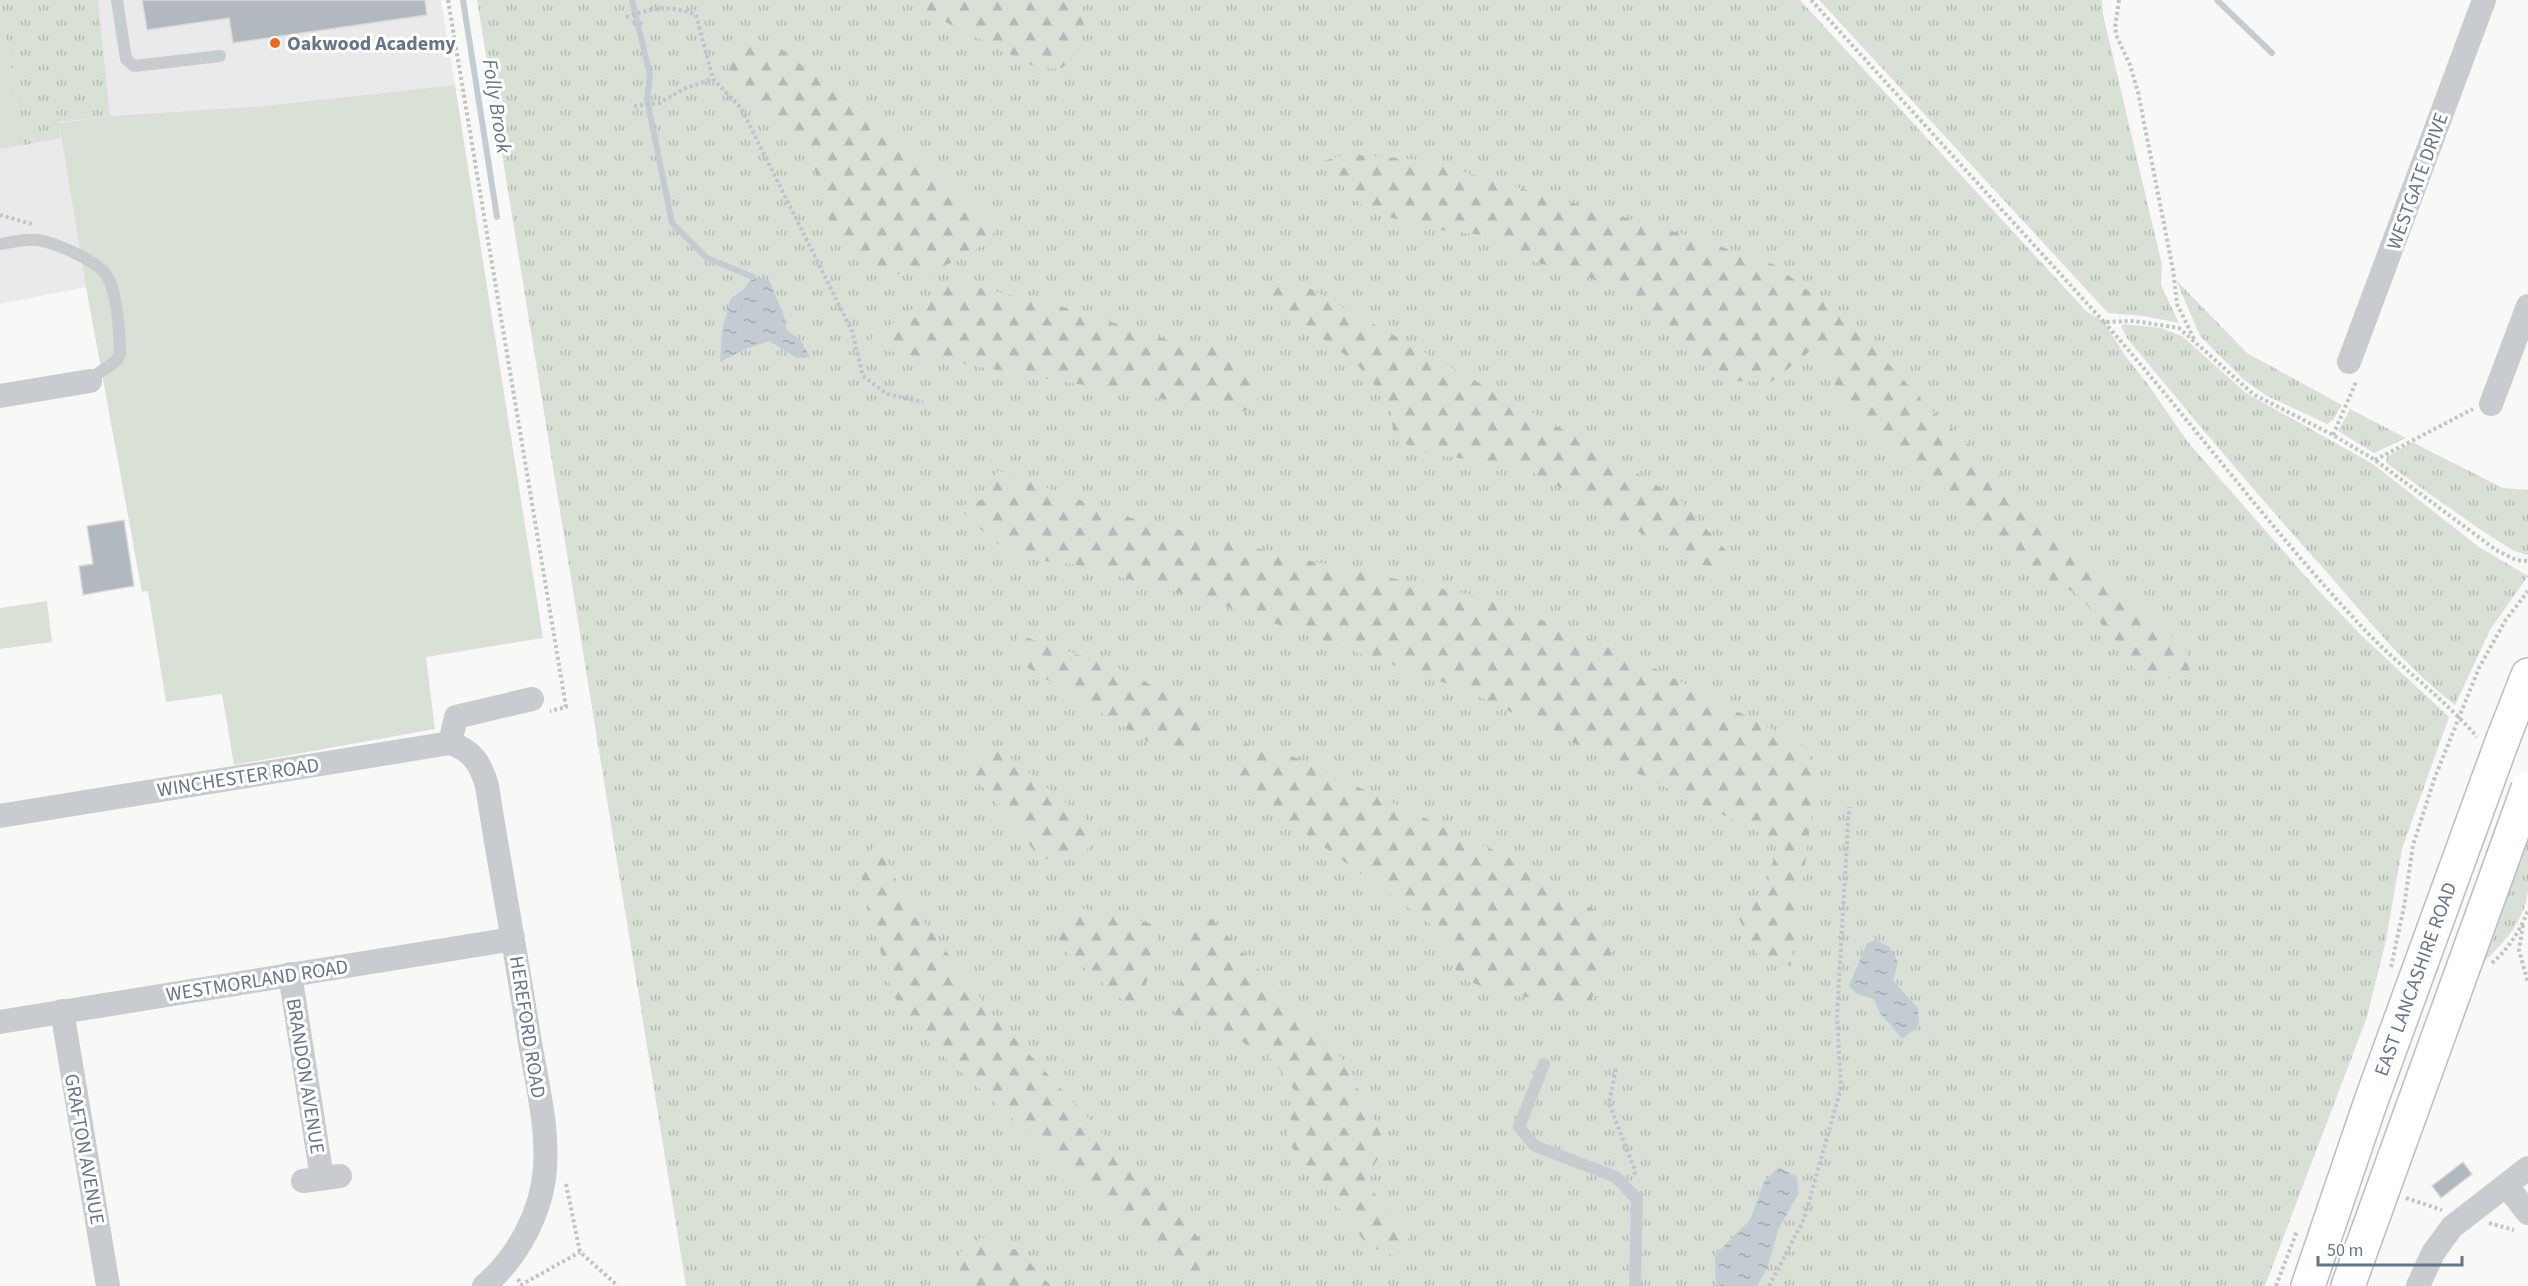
<svg xmlns="http://www.w3.org/2000/svg" width="2528" height="1286" viewBox="0 0 2528 1286" font-family="'Source Sans 3',sans-serif">
<defs>
<pattern id="grass-tufts" width="24" height="20" patternUnits="userSpaceOnUse" patternTransform="scale(1.5)"><rect width="24" height="20" fill="#d9e1d7"/><path d="M3 7l-1-3M5 7V3M7 7l1-3M15 17l-1-3M17 17v-4M19 17l1-3" fill="none" stroke="#b4bbb4"/></pattern>
<pattern id="forest-firs" width="22" height="20" patternUnits="userSpaceOnUse" patternTransform="scale(1.5)"><rect width="22" height="20" fill="#d9e1d7"/><path d="M5 1l3.5 6h-7zM16 11l3.5 6h-7z" fill="#b4bbb4"/></pattern>
<pattern id="water-ripples" width="26" height="14" patternUnits="userSpaceOnUse" patternTransform="scale(1.5)"><rect width="26" height="14" fill="#c2ccd2"/><path d="M2 4q2-2 4 0t4 0M15 11q2-2 4 0t4 0" fill="none" stroke="#a1aab0"/></pattern>
</defs>
<rect width="100%" height="100%" fill="#f8f9f6"/>
<path fill="#e9eae9" d="M0 0H441L455 85 263 106 110 116 59 123 86 287 0 304Z"/>
<g fill="url(#grass-tufts)">
<path d="M0 0H98L110 116 59 122 61 138 24 145Z"/>
<path d="M477 0H1800L2086 311 2104 322 2126 357 2147 383 2187 441 2315 587 2363 637 2449 717 2402 849 2386 940 2367 1017 2265 1286H686Z"/>
<path d="M1819 0H2102L2103 14 2162 265 2161 285 2179 323 2143 316 2108 313Z"/>
<path d="M2176 280 2247 353 2342 405 2333 420 2327 424 2267 396 2244 380 2200 336Z"/>
<path d="M2123 324 2161 328 2182 336 2246 393 2373 464 2479 547 2528 576 2490 630 2455 705C2408 669 2370 622 2331 577 2261 499 2193 419 2127 338L2121 327Z"/>
<path d="M2350 409 2406 438 2374 453 2338 431Z"/>
<path d="M2412 442 2503 488 2528 490V555L2514 551 2478 528 2386 463 2387 457Z"/>
<path d="M2528 826C2528 848 2528 870 2528 891 2525 924 2496 951 2474 971Z"/>
</g>
<g fill="url(#forest-firs)">
<path d="M902 0H1082C1086 31 1084 45 1062 68L1039 69Z"/>
<path d="M754 40 778 46 992 221 995 232 977 249 929 274H895L847 254 827 216 814 167 771 113 731 80 728 60 739 42Z"/>
<path d="M1347 154 1421 160 1693 237 1775 265 1858 329 1925 404 2186 650 2190 671 2163 680 2136 671 2080 595 2019 566 1902 465 1839 400 1829 359 1809 352 1771 382 1731 381 1619 287 1533 261 1490 236 1432 229 1367 211 1320 162Z"/>
<path d="M950 281 1067 308 1168 340 1212 342 1251 370 1260 388 1256 408 1239 412 888 351 871 339Z"/>
<path d="M1302 284 1603 452 1680 500 1732 557 1722 571 1693 562 1525 468 1426 453 1394 439 1390 403 1355 362 1255 290Z"/>
<path d="M998 471 1134 519 1320 563 1486 598 1627 654 1804 746 1817 776 1791 966 1758 955 1739 919 1769 880 1777 841 1465 690 1214 602 1072 564 1017 558 989 537 958 507 988 498Z"/>
<path d="M1016 634 1118 668 1201 711 1199 745 1180 761 1028 668Z"/>
<path d="M1244 744 1277 749 1506 856 1602 915 1612 959 1586 1009 1490 990 1459 977 1436 928 1229 778Z"/>
<path d="M980 749 1003 752 1101 831C1084 860 1071 862 1040 858L967 767Z"/>
<path d="M879 843 901 890 992 1014 1212 1252 1204 1270 1186 1277 928 1042 893 995 865 896 859 861Z"/>
<path d="M1071 906 1157 925V949L1140 1001 1127 1004 1064 951 1055 929Z"/>
<path d="M1208 915 1344 1061 1386 1145 1364 1182 1411 1233 1399 1257 1368 1246 1287 1141 1295 1091 1266 1052 1174 1014 1193 916Z"/>
<path d="M982 1237 1019 1251 1051 1286H954L952 1278 960 1252Z"/>
</g>
<g fill="#d9e1d7">
<path d="M0 0 24 145 0 149Z"/>
<path d="M455 85 543 638 426 657 435 729 234 765 222 694 166 702 148 591 142 592 86 287 59 123 110 116 263 106Z"/>
<path d="M47 601 52 642 0 649V608Z"/>
</g>
<g fill="url(#water-ripples)">
<path d="M753 277 769 280 783 313 787 330 801 341 810 357 797 358 769 341 745 349 720 362 722 330 731 298 742 291Z"/>
<path d="M1877 940 1889 947 1898 962 1893 981 1918 1008 1919 1025 1902 1039 1880 1013 1874 999 1857 994 1849 986 1867 943Z"/>
<path d="M1779 1167 1797 1177 1798 1194 1778 1230 1768 1266 1757 1286H1716L1715 1255 1750 1220 1764 1182Z"/>
</g>
<g fill="none" stroke-linecap="round" stroke-linejoin="round">
<g stroke="#c2ccd2" stroke-width="6">
<path d="M463 0 497 217"/>
<path d="M632 0 650 75 647 99 672 223 707 258 753 277"/>
<path d="M2217 0 2272 53"/>
</g>
</g>
<g fill="#b1b8c0" stroke="#dadbd8" stroke-width="1.5">
<path d="M142 0H425L427 15 233 43 229 18 147 30Z"/>
<path d="M124 520 134 586 83 595 79 566 93 564 87 526Z"/>
<path d="M2463 1162 2472 1174 2441 1198 2432 1186Z"/>
</g>
<g fill="none" stroke-linecap="round" stroke-linejoin="round">
<defs>
<g id="highway">
<path d="M2503 739 2528 675"/>
<path d="M2308 1286 2371 1101 2488 780"/>
<path d="M2348 1286 2517 819"/>
</g>
</defs>
<use href="#highway" stroke="#babdc1" stroke-width="36"/>
<g stroke="#c1c3c6" stroke-width="4" stroke-dasharray="3 3" stroke-linecap="butt">
<path d="M448 0 566 707 550 711"/>
<path d="M1811 0 2104 322 2134 321 2179 328 2253 394 2333 435 2375 460 2496 550 2516 560 2528 561"/>
<path d="M2119 0 2115 28 2117 37 2130 65 2138 92 2173 270 2177 304 2194 339"/>
<path d="M626 17C654 8 668 4 696 15L713 79 741 108 852 331 863 376 887 394 923 402"/>
<path d="M634 106 659 103 684 89 712 79"/>
<path d="M0 215 32 224"/>
<path d="M2104 322C2192 422 2271 530 2362 627 2398 666 2442 696 2477 737"/>
<path d="M2333 435 2356 382"/>
<path d="M2375 460 2473 409"/>
<path d="M2523 925 2519 950 2528 983"/>
<path d="M2492 963C2508 949 2521 930 2528 910"/>
<path d="M2391 967 2404 907 2413 845 2435 777 2479 668 2505 621 2528 591"/>
<path d="M1616 1069 1609 1103 1634 1168 1635 1175"/>
<path d="M566 1184 580 1252 618 1286"/>
<path d="M2406 1198 2442 1210"/>
<path d="M2489 1223 2514 1230"/>
<path d="M518 1279 521 1285 580 1252"/>
<path d="M1769 1286 1804 1219 1841 1088 1837 1016 1849 807"/>
<path d="M2276 1286 2297 1231"/>
</g>
<g stroke="#c8cbd0" stroke-width="12">
<path d="M117 0 126 59 134 66 220 56"/>
<path d="M0 244C12 242 25 239 37 240 54 242 98 261 107 276 117 291 120 335 120 354 116 366 99 369 90 381"/>
<path d="M1544 1064 1519 1127 1535 1146 1616 1177 1637 1199 1635 1286"/>
</g>
<g stroke="#c8cbd0" stroke-width="24">
<path d="M2349 362 2484 0"/>
<path d="M0 396 90 381"/>
<path d="M2491 404 2528 306"/>
<path d="M450 743 456 717 532 699"/>
<path d="M0 816 450 743C472 750 481 764 487 786 500 870 516 953 529 1037 536 1079 548 1125 545 1168 542 1213 517 1258 484 1286"/>
<path d="M290 974 322 1178"/>
<path d="M62 1011 108 1286"/>
<path d="M0 1022 513 939"/>
<path d="M303 1181 340 1176"/>
<path d="M2506 1185 2528 1213"/>
<path d="M2418 1286 2433 1253 2452 1227 2528 1168"/>
</g>
<use href="#highway" stroke="#fff" stroke-width="33"/>
<defs>
<g id="highway-bridge">
<path d="M2488 780 2503 739"/>
<path d="M2517 819 2528 788"/>
</g>
</defs>
<use href="#highway-bridge" stroke="#babdc1" stroke-width="36" stroke-linecap="butt"/>
<use href="#highway-bridge" stroke="#fff" stroke-width="33"/>
</g>
<circle fill="#f2671d" stroke="#fff" stroke-width="2" cx="275" cy="43" r="6"/>
<g text-anchor="middle" stroke-width="6" stroke-linejoin="round" paint-order="stroke">
<g font-size="20" font-weight="bold" fill="#65758a" stroke="#fff" text-anchor="start">
<text x="287" y="50">Oakwood Academy</text>
</g>
<g font-size="20" fill="#65758a" stroke="#fff">
<text transform="translate(2417 181) rotate(-70)" y="7">WESTGATE DRIVE</text>
<text transform="translate(238 777) rotate(-9)" y="7">WINCHESTER ROAD</text>
<text transform="translate(2415 979) rotate(-70)" y="7">EAST LANCASHIRE ROAD</text>
<text transform="translate(257 980) rotate(-9)" y="7">WESTMORLAND ROAD</text>
<text transform="translate(528 1027) rotate(81)" y="7">HEREFORD ROAD</text>
<text transform="translate(306 1076) rotate(81)" y="7">BRANDON AVENUE</text>
<text transform="translate(85 1149) rotate(80)" y="7">GRAFTON AVENUE</text>
</g>
<g font-size="21" font-style="italic" fill="#617785" stroke="#fff">
<text transform="translate(497 106) rotate(81)" y="7">Folly Brook</text>
</g>
</g>
<path d="M2318 1256v9h144v-9" fill="none" stroke="#65758a" stroke-width="3"/>
<text x="2327" y="1256" font-size="18" fill="#65758a" stroke="#ffffff" stroke-width="4.5" paint-order="stroke">50 m</text>
</svg>
